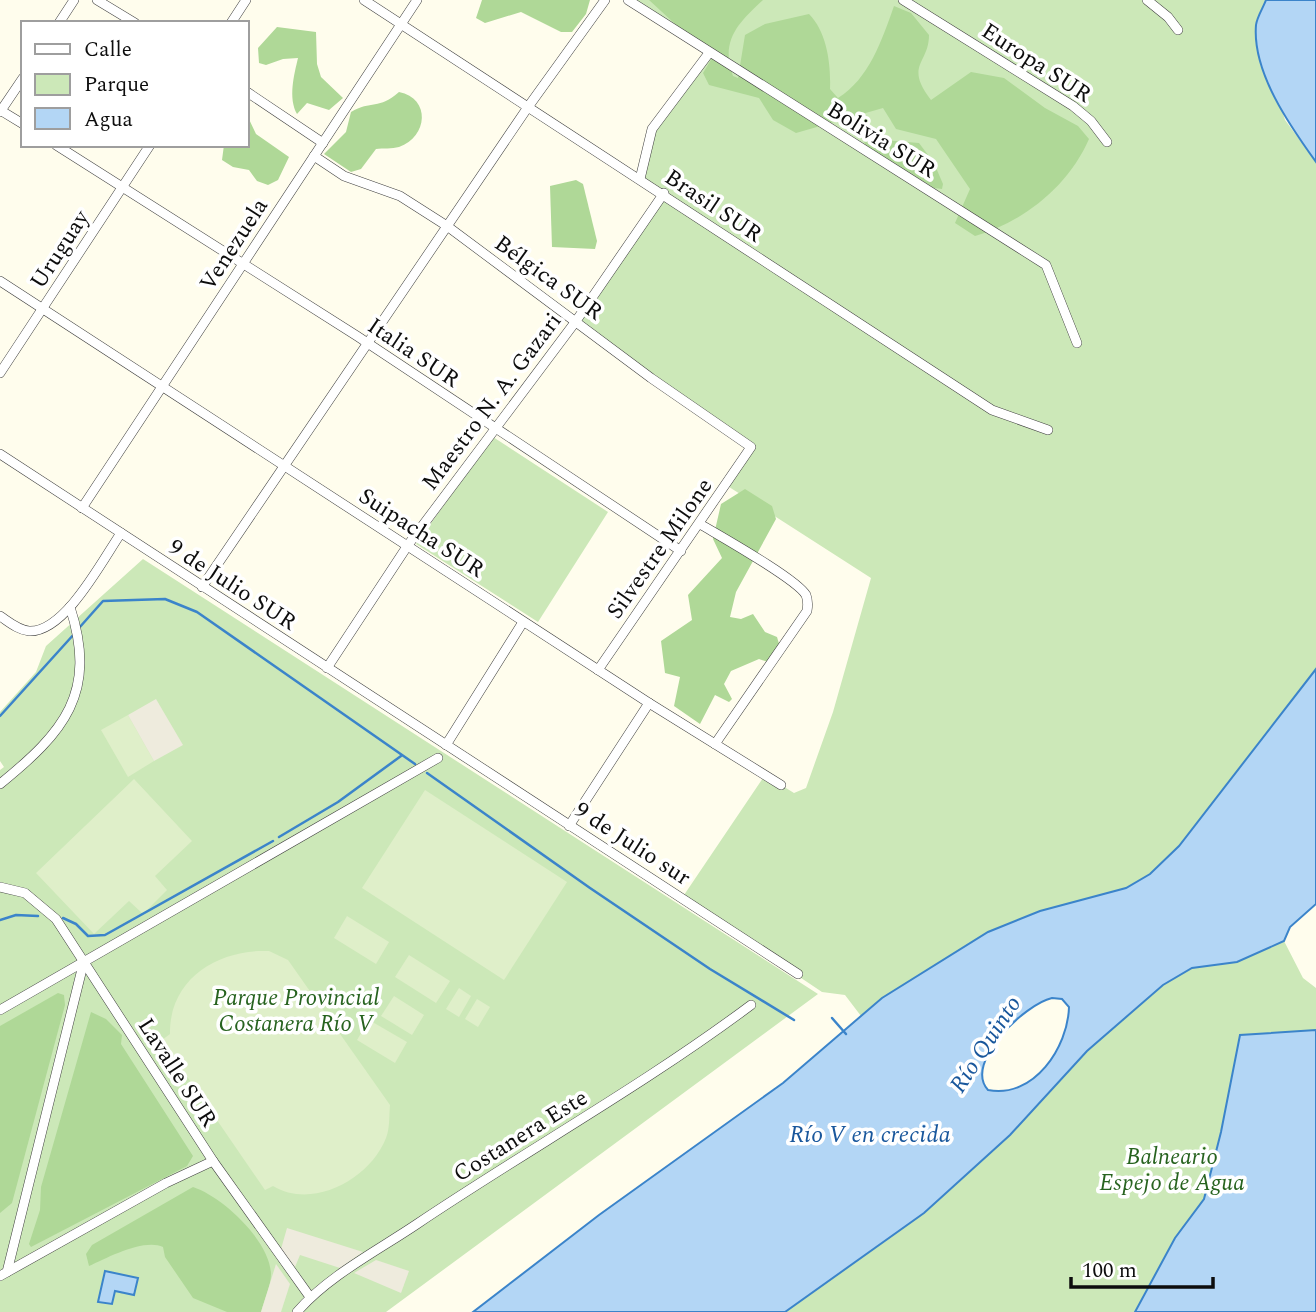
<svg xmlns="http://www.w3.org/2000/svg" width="1316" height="1312" viewBox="0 0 1316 1312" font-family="Spectral,serif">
<rect width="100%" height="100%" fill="#fffded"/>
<g fill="#cce8b8">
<path d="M628 0H1266L1256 25 1285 120 1316 162V669L1179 846 1150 874 1126 888 1040 911 988 932 882 998 861 1016 845 995 822 992 682 898 765 775 794 793 806 788 833 712 871 578 726 485 751 448 576 321 663 194 640 179 652 129 709 53Z"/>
<path d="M493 437 608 512 538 622 416 544Z"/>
<path d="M143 559 818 994 386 1312H0V770L4 767 0 761V712L36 672 46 646Z"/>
<path d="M1284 941 1303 978 1316 988V1312H785L924 1213 1010 1135 1087 1051 1163 985 1192 968 1237 962Z"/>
</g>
<g fill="#afd897">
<path d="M482 0H590L586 14 572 32H561L521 12 485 23 476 18Z"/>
<path d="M649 0H763C738 23 720 41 733 76L738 78 745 35 765 24 809 14C827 32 831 64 830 89L838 98C869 79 882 40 894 6L911 13 929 35C929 64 904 65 931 100L971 72 1004 78 1045 108 1078 126 1089 139C1068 187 1023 222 975 236L955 223 970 189 936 139 896 129 883 108 796 133 773 120 759 98 709 85 703 73 712 58Z"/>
<path d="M277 27 316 32 317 64 321 77 343 98 329 110 307 103 297 114C288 98 294 75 298 58L283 59 266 65 259 63 258 48Z"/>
<path d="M399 92C431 98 428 137 399 147 392 149 383 148 376 149L361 169 351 172 324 154 346 132 351 112C371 100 379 110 399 92Z"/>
<path d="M247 115 256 134 289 157 278 180 268 185 257 181 249 170 233 167 222 160 224 145H247Z"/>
<path d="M872 139 919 143 934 163 943 184 942 189 934 188 865 146 864 141Z"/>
<path d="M576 180 583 184 597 241 595 249 552 247 550 186Z"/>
<path d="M745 489 772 506 776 519 736 592 730 617 741 619 753 614 765 632 777 637 780 647 768 662 759 659 731 671 724 684 732 699 729 702 715 695 700 724 674 706 680 677 665 673 661 641 692 620 688 595 722 558 713 539 721 504Z"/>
<path d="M58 993 64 995 65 1005 12 1203 0 1213V1026Z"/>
<path d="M91 1012 106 1019 122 1035 121 1044 193 1156 187 1166 31 1247 29 1244 40 1210 41 1187Z"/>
<path d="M193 1187C223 1197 270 1241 271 1274 271 1286 264 1300 261 1312H227L193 1298 165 1257 163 1247C145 1238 108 1257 89 1266L86 1254 92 1245Z"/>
</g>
<g fill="#dfefc9">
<path d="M128 715 154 761 128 777 101 730Z"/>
<path d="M134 779 192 841 155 876 167 890 143 914 129 901 94 934 36 873Z"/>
<path d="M425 790 567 882 504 980 362 888Z"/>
<path d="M347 916 389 942 376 964 334 938Z"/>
<path d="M269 951 288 960 390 1105C389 1116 390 1128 386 1138 370 1179 313 1210 273 1186L265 1190 162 1040 170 1034C169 978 219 949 269 951Z"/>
<path d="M409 955 450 981 436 1003 395 977Z"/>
<path d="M459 988 471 996 459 1017 446 1009Z"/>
<path d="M394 996 424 1015 412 1035 381 1016Z"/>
<path d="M477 999 490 1007 478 1027 465 1019Z"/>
<path d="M369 1020 407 1042 395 1063 357 1040Z"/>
</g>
<g fill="#eeebdd">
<path d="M156 699 183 745 154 761 128 715Z"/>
<path d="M287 1228 363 1252 340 1268 300 1255 295 1267 281 1249Z"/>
<path d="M376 1260 409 1271 401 1293 354 1273Z"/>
<path d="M276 1264 290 1284 281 1312H261Z"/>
</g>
<g fill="#b3d6f5" stroke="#3b84ca" stroke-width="2" fill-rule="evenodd">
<path d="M1266 0H1316V162C1290 126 1252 72 1256 25 1257 17 1263 8 1266 0Z"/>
<path d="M1316 669V904L1290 927 1284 941 1237 962 1192 968 1163 985 1087 1051 1010 1135 924 1213 785 1312H473L599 1215 783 1083 882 998 988 932 1040 911 1126 888 1150 874 1179 846ZM1052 998 1062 999 1069 1007C1068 1047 1034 1099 988 1090 963 1063 1025 1004 1052 998Z"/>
<path d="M1316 1030V1312H1135L1175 1238 1204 1199 1221 1132 1240 1035Z"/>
<path d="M105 1271 138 1278 134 1295 115 1291 112 1304 98 1302Z"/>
</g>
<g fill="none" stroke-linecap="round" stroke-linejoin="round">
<g stroke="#3b84ca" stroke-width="2.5">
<path d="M79 628 103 601 165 599 197 612 415 764"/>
<path d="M0 716 75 633"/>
<path d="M427 773 590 888 710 969 794 1020"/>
<path d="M279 837 338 802 401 756"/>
<path d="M63 918 76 924 88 936 105 935 273 841"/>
<path d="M0 920 16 915 38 916"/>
<path d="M832 1018 846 1034"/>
</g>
<defs>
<g id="minor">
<path d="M97 0 135 23"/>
<path d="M364 0 992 410 1048 430"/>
<path d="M628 0 1046 265 1077 343"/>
<path d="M903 0 1073 106 1091 121 1107 142"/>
<path d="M1147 0 1168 17 1178 30"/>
<path d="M59 23 74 0"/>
<path d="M231 23 246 0"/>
<path d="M247 92 323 143"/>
<path d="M0 110 23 124"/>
<path d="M0 112 23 78"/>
<path d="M56 145 357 336 681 551"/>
<path d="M314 156 344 176 400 196 447 226 651 378 751 447 598 670"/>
<path d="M640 179 652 129 709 53"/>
<path d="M0 281 649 703 781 785"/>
<path d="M0 373 150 145"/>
<path d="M0 454 798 974"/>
<path d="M82 508 417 0"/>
<path d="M700 524C720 536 797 579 806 595 808 600 808 605 807 611L715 744"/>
<path d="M202 587 528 107 605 0"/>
<path d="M0 616C9 622 18 630 29 631 65 633 103 559 121 533"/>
<path d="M327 668 408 545 576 321 664 193"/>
<path d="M446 745 523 622"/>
<path d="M0 784C64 732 98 693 70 607"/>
<path d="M569 826 649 703"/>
<path d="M0 887 25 893 56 919 213 1161 310 1297"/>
<path d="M0 1010 438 758"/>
<path d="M7 1272 84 961"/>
<path d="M0 1276 166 1183 213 1161"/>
<path d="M297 1312C328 1276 377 1251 417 1224 527 1150 644 1085 751 1005"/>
</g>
</defs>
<use href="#minor" stroke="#404040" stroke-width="10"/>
<use href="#minor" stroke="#fff" stroke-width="9"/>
</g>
<g text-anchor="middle" stroke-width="7" stroke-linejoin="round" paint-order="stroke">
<g font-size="23" fill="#0d0d0d" stroke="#fff">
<text transform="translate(1037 62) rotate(33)" y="8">Europa SUR</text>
<text transform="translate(882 139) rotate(32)" y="8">Bolivia SUR</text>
<text transform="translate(714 205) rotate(34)" y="8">Brasil SUR</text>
<text transform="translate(233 244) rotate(-57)" y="8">Venezuela</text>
<text transform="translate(59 249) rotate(-57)" y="8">Uruguay</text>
<text transform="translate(549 277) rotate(36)" y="8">Bélgica SUR</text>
<text transform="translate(414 352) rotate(34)" y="8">Italia SUR</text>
<text transform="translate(491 401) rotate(-53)" y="8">Maestro N. A. Gazari</text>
<text transform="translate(422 532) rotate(33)" y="8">Suipacha SUR</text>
<text transform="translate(659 548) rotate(-55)" y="8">Silvestre Milone</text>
<text transform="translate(233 584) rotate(33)" y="8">9 de Julio SUR</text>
<text transform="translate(633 843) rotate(33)" y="8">9 de Julio sur</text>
<text transform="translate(178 1072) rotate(57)" y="8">Lavalle SUR</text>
<text transform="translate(520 1135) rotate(-32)" y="8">Costanera Este</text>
</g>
<g font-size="23" font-style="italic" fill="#27631f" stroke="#fff">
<text x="296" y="1005">Parque Provincial<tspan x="296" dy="26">Costanera Río V</tspan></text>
<text x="1172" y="1164">Balneario<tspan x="1172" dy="26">Espejo de Agua</tspan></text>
</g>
<g font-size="24" font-style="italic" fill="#19579c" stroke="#fff">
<text transform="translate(985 1044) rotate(-57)" y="8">Río Quinto</text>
<text x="870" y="1142">Río V en crecida</text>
</g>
</g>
<rect x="21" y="21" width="228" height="126" fill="#ffffff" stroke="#9e9e9e" stroke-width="2"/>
<rect x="35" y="44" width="35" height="10" fill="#ffffff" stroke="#9e9e9e" stroke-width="2"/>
<text x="84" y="56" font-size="21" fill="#0d0d0d">Calle</text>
<rect x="35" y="74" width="35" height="21" fill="#cce8b8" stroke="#9e9e9e" stroke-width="2"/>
<text x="84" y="91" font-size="21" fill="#0d0d0d">Parque</text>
<rect x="35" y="108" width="35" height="21" fill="#b3d6f5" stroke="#9e9e9e" stroke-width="2"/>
<text x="84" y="126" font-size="21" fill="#0d0d0d">Agua</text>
<path d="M1071 1277v10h142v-10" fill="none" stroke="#0d0d0d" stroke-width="3.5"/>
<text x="1082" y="1277" font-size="21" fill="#0d0d0d" stroke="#ffffff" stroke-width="5" paint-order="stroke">100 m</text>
</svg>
